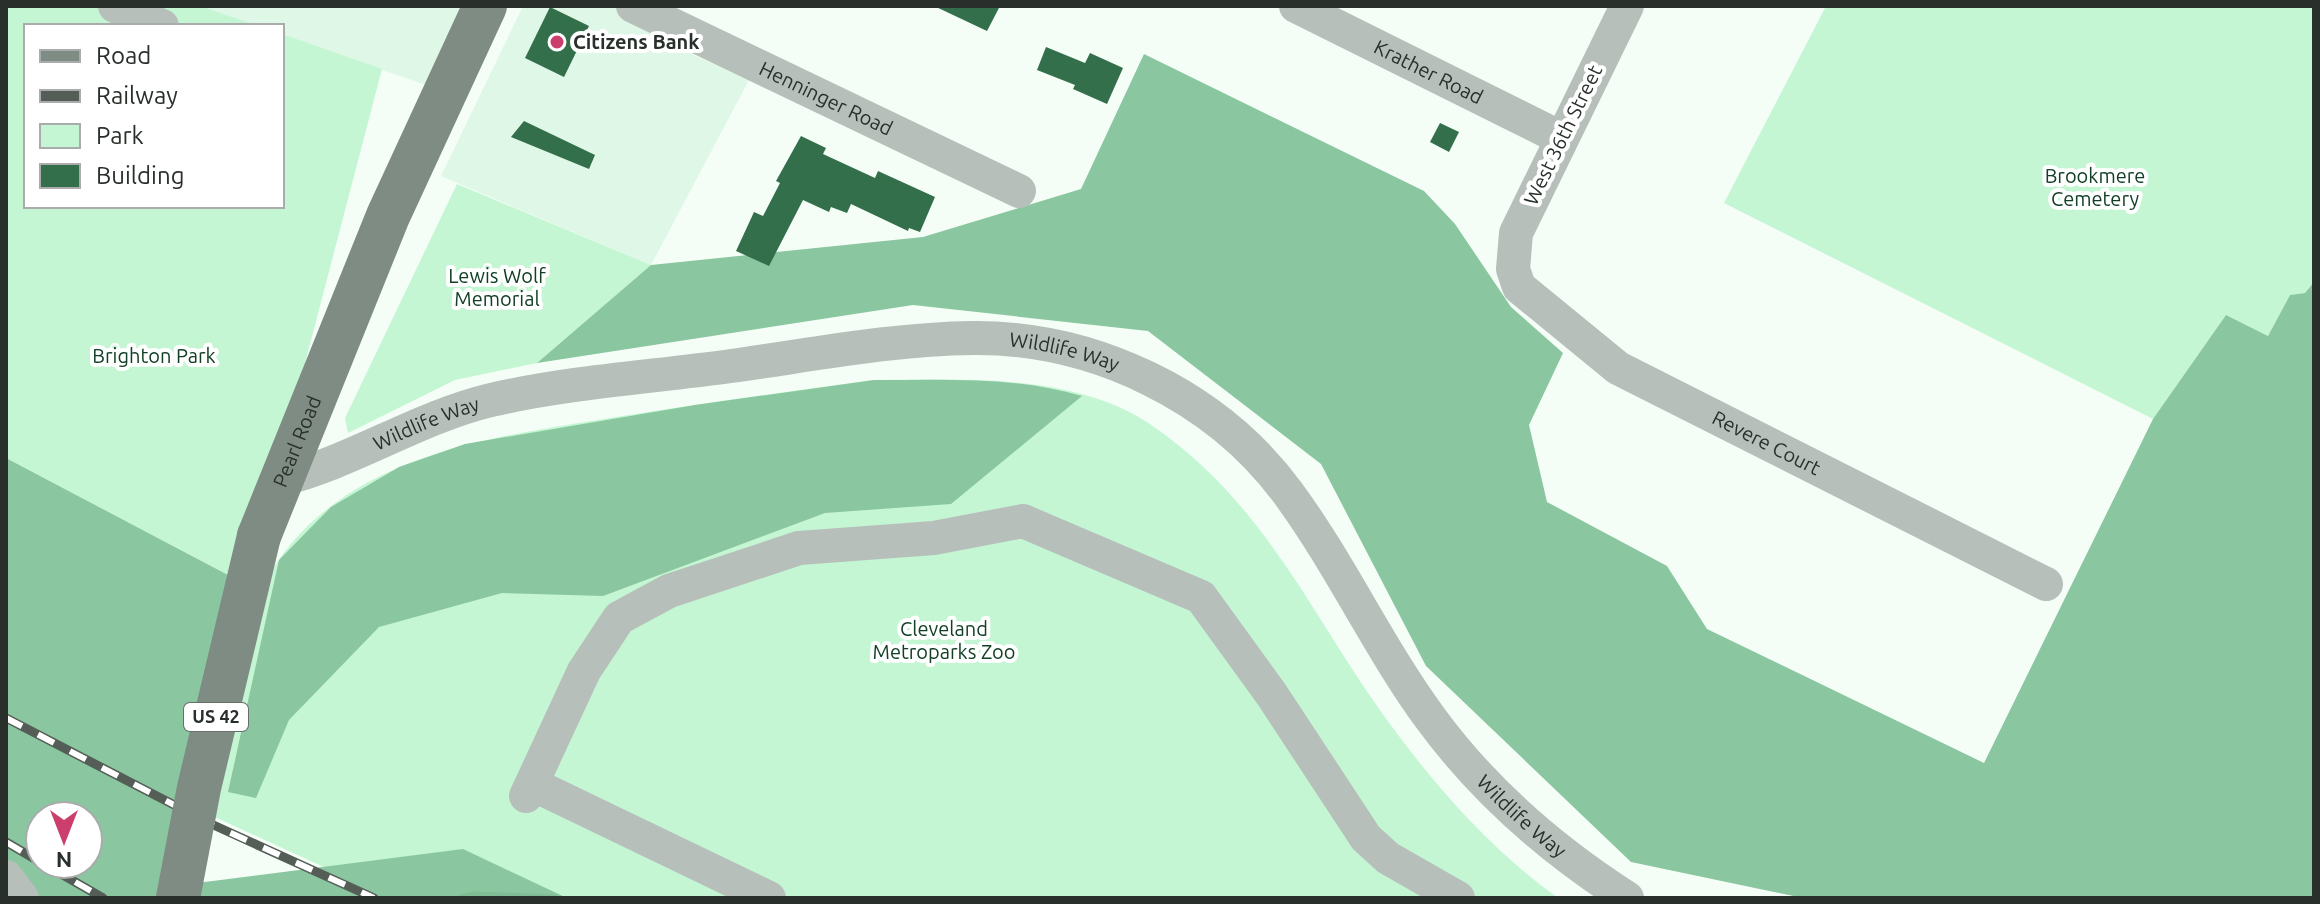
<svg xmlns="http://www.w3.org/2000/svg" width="2320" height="904" viewBox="0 0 2320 904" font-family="Ubuntu,sans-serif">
<rect width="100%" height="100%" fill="#f4fef7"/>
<g fill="#dff7e6">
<path d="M196 6H485L446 92 282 35V26H256Z"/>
<path d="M523 6H678L665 42 749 80 651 265 441 176Z"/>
</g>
<g fill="#c4f6d4">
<path d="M6 6H200L258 26H26V206H282V34L382 69 247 585 6 458Z"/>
<path d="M1826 6H2314V282L2305 293 2290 295 2268 336 2226 315 2153 419 1724 203Z"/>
<path d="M457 184 651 265 537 363 455 380 348 433 345 418Z"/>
<path d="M874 380C954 380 1044 374 1119 407 1145 418 1167 436 1189 454 1278 531 1320 628 1387 720 1436 787 1490 849 1558 898H391L206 813C222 746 243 611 280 558 359 449 507 435 629 415 710 402 792 391 874 380Z"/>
</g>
<g fill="#8ac69f" fill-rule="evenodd">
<path d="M1144 54 1424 191 1455 224 1511 307 1563 353 1529 425 1547 502 1667 566 1707 629 1984 763 2153 419 2226 315 2268 336 2290 295 2305 293 2314 282V898H1803L1631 862 1426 666 1321 464 1148 331 913 305 537 363 651 265 923 237 1081 189Z"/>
<path d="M874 380C943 380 1015 376 1082 396L951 504 825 513 603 596 502 593 379 627 289 720 256 798 228 792 279 560 331 507 399 467 465 444 695 405Z"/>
<path d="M6 458 247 585 181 885 463 849 567 898H6ZM40 816H88V864H40Z"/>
</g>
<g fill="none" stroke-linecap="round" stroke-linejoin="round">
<path stroke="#80bc94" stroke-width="7" d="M461 898 474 895 553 898"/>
</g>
<g fill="#346f4b">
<path d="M934 6H1000L987 31Z"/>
<path d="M550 7 589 26 564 77 525 58Z"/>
<path d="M1046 47 1085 63 1090 53 1123 68 1107 104 1073 89 1075 85 1037 70Z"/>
<path d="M524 121 595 155 589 169 511 137Z"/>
<path d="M1440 123 1459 132 1449 152 1430 142Z"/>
<path d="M801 136 826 148 823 154 875 178 878 171 935 197 920 232 909 228 908 231 851 204 847 213 831 207 829 212 803 200 769 266 736 251 754 212 763 216 780 183 776 181Z"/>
</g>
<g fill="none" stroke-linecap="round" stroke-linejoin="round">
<g stroke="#b7bfba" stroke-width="34">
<path d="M115 6 162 26"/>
<path id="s1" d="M633 6 1019 191"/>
<path id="s2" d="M1296 6 1561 138"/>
<path id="s3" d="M1627 6 1516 233 1513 269 1519 287 1618 368 2046 584"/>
<path id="s4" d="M279 480C353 462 416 418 491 400 569 382 652 377 731 366 811 355 892 339 973 338 1093 337 1216 395 1288 493 1341 565 1378 647 1431 719 1484 791 1552 850 1627 898"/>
<path d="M532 784 769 898"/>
<path d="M526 796 584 671 619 618 669 591 799 548 934 538 1023 521 1201 597 1272 695 1366 838 1388 858 1458 898"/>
<path d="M6 877 22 898"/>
</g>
<path stroke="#7f8c83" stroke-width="44" id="s5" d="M259 536 388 216 485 6"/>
<defs>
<g id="rail">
<path d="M6 718 209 823 374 898"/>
<path d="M6 842 40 862"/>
<path d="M44 864 103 898"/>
</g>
</defs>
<use href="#rail" stroke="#555d57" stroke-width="9"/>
<use href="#rail" stroke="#fff" stroke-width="6" stroke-dasharray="18" stroke-linecap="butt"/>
<path stroke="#7f8c83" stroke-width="44" d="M178 898 199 788 259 536"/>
</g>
<circle fill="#cc3e6c" stroke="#fff" stroke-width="3" cx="557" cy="42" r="8"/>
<g text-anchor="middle" stroke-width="8" stroke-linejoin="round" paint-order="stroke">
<rect fill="#fff" stroke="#696e6b" stroke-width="2" x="184" y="703" width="64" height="28" rx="6"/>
<g font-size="18" font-weight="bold" fill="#29302b">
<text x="216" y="723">US 42</text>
</g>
<g font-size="20" font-weight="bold" fill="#29302b" stroke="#fff" text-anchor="start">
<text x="573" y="49">Citizens Bank</text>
</g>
<g font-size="20" fill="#29302b" stroke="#fff">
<text dy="7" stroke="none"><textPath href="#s2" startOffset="148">Krather Road</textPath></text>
<text dy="7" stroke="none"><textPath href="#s1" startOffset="214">Henninger Road</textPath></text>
<text transform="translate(1563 135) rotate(-64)" y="7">West 36th Street</text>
<text dy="7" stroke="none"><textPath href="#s4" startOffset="806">Wildlife Way</textPath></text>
<text dy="7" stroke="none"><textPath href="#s4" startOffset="158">Wildlife Way</textPath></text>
<text dy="7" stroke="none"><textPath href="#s5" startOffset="102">Pearl Road</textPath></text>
<text dy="7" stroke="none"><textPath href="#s3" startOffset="602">Revere Court</textPath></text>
<text dy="7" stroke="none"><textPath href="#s4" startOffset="1478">Wildlife Way</textPath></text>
</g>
<g font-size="20" fill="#124026" stroke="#fff">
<text x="2095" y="183">Brookmere<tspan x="2095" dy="23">Cemetery</tspan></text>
<text x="497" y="283">Lewis Wolf<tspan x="497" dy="23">Memorial</tspan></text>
<text x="154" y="363">Brighton Park</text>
<text x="944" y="636">Cleveland<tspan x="944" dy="23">Metroparks Zoo</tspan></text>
</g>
</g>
<rect width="2320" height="904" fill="none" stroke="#29302b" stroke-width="16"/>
<rect x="24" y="24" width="260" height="184" fill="#ffffff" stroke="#a9acaa" stroke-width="2"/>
<rect x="40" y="50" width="40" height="12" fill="#7f8c83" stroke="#a9acaa" stroke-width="2"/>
<text x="96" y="64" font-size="24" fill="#29302b">Road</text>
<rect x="40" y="90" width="40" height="12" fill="#555d57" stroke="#a9acaa" stroke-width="2"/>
<text x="96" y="104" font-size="24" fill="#29302b">Railway</text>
<rect x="40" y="124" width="40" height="24" fill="#c4f6d4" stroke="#a9acaa" stroke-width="2"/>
<text x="96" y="144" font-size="24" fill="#29302b">Park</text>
<rect x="40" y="164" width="40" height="24" fill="#346f4b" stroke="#a9acaa" stroke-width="2"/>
<text x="96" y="184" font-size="24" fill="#29302b">Building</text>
<g transform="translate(64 840) rotate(180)"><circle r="38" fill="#ffffff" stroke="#a9acaa" stroke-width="2"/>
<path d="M0-6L14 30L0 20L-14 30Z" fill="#cc3e6c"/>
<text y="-12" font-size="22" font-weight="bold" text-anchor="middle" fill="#29302b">N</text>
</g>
</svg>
